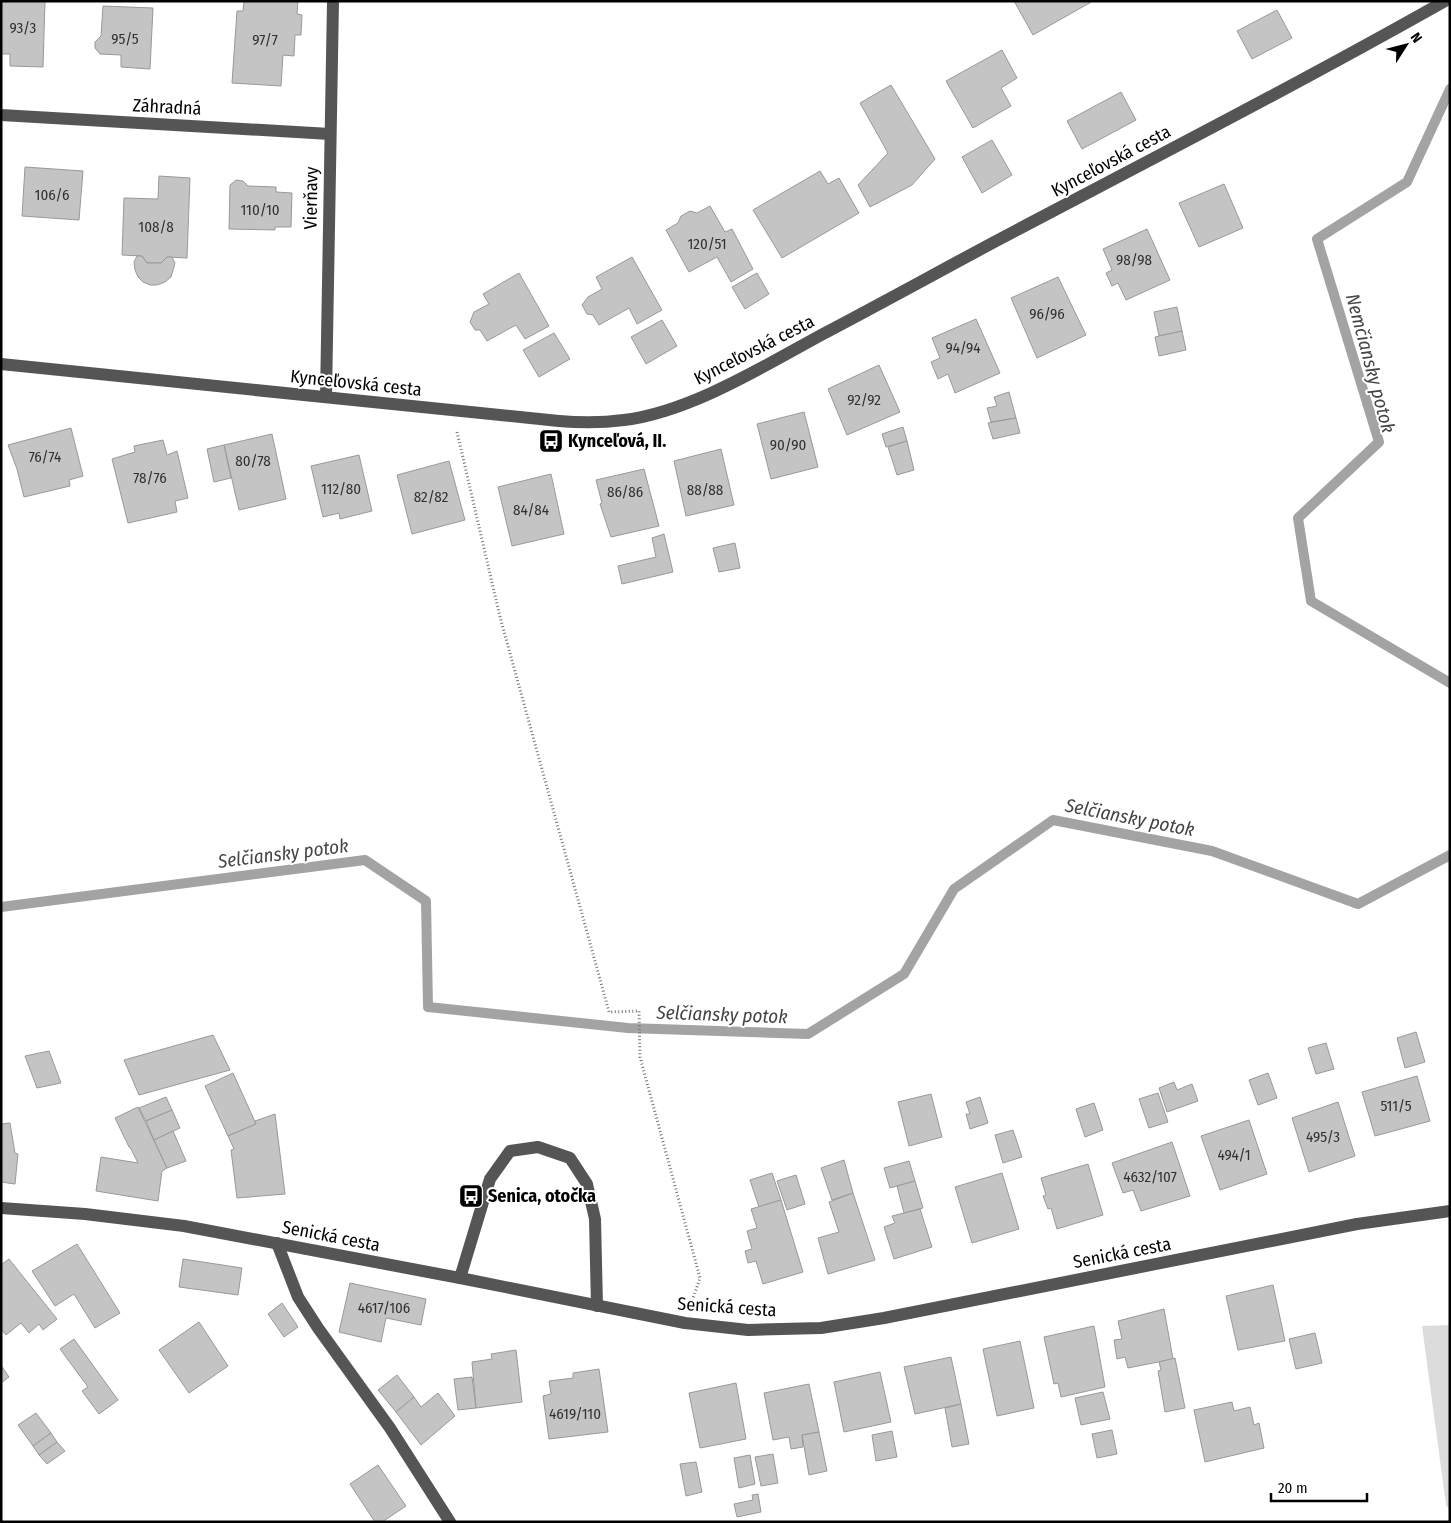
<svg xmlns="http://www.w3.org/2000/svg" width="1451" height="1523" viewBox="0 0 1451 1523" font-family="'Fira Sans Condensed',sans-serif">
<rect width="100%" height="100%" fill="#fff"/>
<path fill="#dcdcdc" d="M1450 1325V1511L1446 1505 1422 1326Z"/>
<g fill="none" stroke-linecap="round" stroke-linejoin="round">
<g stroke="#a3a3a3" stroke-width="10">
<path d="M1450 89 1407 182 1317 239 1379 442 1298 518 1311 601 1450 683"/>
<path d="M1 907 365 860 426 901 428 1007 628 1028 808 1034 904 974 954 889 1053 820 1212 851 1358 904 1450 855"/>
</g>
</g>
<g fill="#c4c4c4" stroke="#999">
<path d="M1 1H45L43 67 10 66V54H1Z"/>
<path d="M244 1H298L297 14 302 15 301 35H295L294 56 283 55 281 86 232 83 237 11H243Z"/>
<path d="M1014 1H1093L1033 35Z"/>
<path d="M103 6 153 8 150 69 121 67V55L100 54 95 48V42L101 36Z"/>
<path d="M1277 10 1292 38 1252 59 1237 31Z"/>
<path d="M1002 50 1017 78 1001 88 1011 106 973 128 946 81Z"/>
<path d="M891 85 935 159 912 185 870 207 858 185 888 153 860 103Z"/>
<path d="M1121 92 1136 120 1082 149 1067 121Z"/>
<path d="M992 140 1012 175 982 193 962 157Z"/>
<path d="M25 167 83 171 79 220 22 216Z"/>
<path d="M820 171 828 184 839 178 859 213 782 258 753 210Z"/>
<path d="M159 176 190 178 187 258 167 257 161 263H147L142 256 122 255 124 198 158 199Z"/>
<path d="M236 180 243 181 248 186 276 187V192L292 193 291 227H275V230L229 229 230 185Z"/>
<path d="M1224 184 1243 228 1199 247 1179 203Z"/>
<path d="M710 206 725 232 732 229 753 269 731 282 717 257 689 272 666 230 678 223 681 216 690 211 697 213Z"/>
<path d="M1147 229 1170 280 1126 300 1118 283 1112 286 1106 273 1112 270 1103 249Z"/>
<path d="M137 256H142L147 263H161L167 257H172L175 263 171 277 165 282 157 285H150L143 282 138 277 135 270 134 262Z"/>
<path d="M632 257 662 310 637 324 629 308 599 325 593 315 587 314 582 305 588 297 602 289 596 277Z"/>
<path d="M519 273 549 326 525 339 516 325 487 341 480 330H475L470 322 474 312 489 304 483 294Z"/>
<path d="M757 273 769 294 745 309 732 287Z"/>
<path d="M1058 277 1086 335 1037 358 1011 298Z"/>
<path d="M1177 307 1182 331 1159 336 1154 312Z"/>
<path d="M976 319 1000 373 955 393 948 374 938 379 931 362 940 358 932 338Z"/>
<path d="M662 320 677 346 646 364 631 337Z"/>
<path d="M1182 331 1186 350 1159 356 1155 337Z"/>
<path d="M554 333 570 359 539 377 523 350Z"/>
<path d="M879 365 900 412 847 435 828 389Z"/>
<path d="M1009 392 1016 418 991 422 987 408 997 406 994 397Z"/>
<path d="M804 412 818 467 771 479 757 424Z"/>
<path d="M1016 418 1020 433 993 439 988 423Z"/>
<path d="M903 427 907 441 886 447 882 434Z"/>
<path d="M71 428 83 476 69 480 70 486 24 497 17 469 8 445Z"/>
<path d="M272 434 286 499 239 510 224 445Z"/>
<path d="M163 440 167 455 177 451 188 498 175 501 177 512 128 523 112 459 135 452 134 446Z"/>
<path d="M907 441 914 470 897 475 888 447Z"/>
<path d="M224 445 231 478 214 482 207 449Z"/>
<path d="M721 449 734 505 686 516 674 461Z"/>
<path d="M359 455 372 511 340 519 339 513 323 517 311 466Z"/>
<path d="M449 461 465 520 412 534 397 475Z"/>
<path d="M644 469 659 526 611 537 600 504 602 503 596 480Z"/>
<path d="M551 474 564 534 512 546 498 487Z"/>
<path d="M664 534 673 572 622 584 618 566 656 557 652 538Z"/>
<path d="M735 543 740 568 719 572 713 548Z"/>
<path d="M1416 1032 1425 1062 1405 1068 1397 1038Z"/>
<path d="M213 1035 230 1070 139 1095 124 1060Z"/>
<path d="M1326 1043 1334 1069 1316 1074 1308 1048Z"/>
<path d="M49 1051 61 1083 37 1088 25 1056Z"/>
<path d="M233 1073 256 1124 228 1136 205 1086Z"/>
<path d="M1268 1073 1277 1098 1258 1105 1249 1080Z"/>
<path d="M1417 1076 1430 1121 1375 1136 1362 1092Z"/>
<path d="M1174 1082 1177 1090 1192 1084 1198 1101 1167 1112 1159 1088Z"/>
<path d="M1158 1093 1168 1122 1149 1128 1139 1099Z"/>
<path d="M931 1094 942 1137 909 1146 898 1102Z"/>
<path d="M166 1097 172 1110 146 1121 139 1108Z"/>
<path d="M980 1097 988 1123 970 1129 966 1114H970L966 1102Z"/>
<path d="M1338 1102 1355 1156 1309 1172 1292 1118Z"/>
<path d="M1094 1103 1103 1130 1085 1137 1076 1109Z"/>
<path d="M138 1107 167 1168 162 1171 158 1201 96 1191 101 1157 138 1163 130 1147H129L115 1118Z"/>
<path d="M172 1110 180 1128 154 1140 146 1121Z"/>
<path d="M275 1114 285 1194 237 1198 231 1150 234 1149 228 1136 256 1124 255 1121Z"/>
<path d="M1249 1120 1267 1174 1220 1190 1201 1136Z"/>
<path d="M10 1123 15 1153 18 1154 15 1184 1 1182V1124Z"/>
<path d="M1013 1130 1022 1157 1003 1163 995 1135Z"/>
<path d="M173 1131 186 1161 167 1168 154 1140Z"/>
<path d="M1172 1142 1190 1196 1141 1211 1133 1190 1123 1193 1112 1163Z"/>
<path d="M844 1160 853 1193 832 1200 821 1168Z"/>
<path d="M909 1161 915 1181 890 1188 884 1168Z"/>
<path d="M1088 1164 1103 1215 1057 1229 1051 1208 1048 1209 1043 1196 1046 1195 1041 1178Z"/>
<path d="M772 1173 781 1200 759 1207 750 1180Z"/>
<path d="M1002 1173 1019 1229 972 1243 955 1187Z"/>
<path d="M796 1175 805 1204 787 1210 777 1181Z"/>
<path d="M915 1181 923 1208 904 1213 897 1186Z"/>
<path d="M853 1193 875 1260 828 1274 818 1238 839 1232 829 1202Z"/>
<path d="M781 1200 803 1272 763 1284 756 1261 748 1263 745 1251 752 1249 747 1231 757 1228 751 1209Z"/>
<path d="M920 1209 932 1247 894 1259 884 1227 895 1223 892 1216Z"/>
<path d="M77 1244 120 1313 95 1328 74 1294 55 1306 32 1271Z"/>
<path d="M9 1259 57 1319 43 1330 39 1324 29 1333 21 1323 6 1335 1 1329V1265Z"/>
<path d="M183 1259 242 1268 238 1295 179 1287Z"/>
<path d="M350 1283 426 1299 421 1325 386 1318 381 1342 339 1332Z"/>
<path d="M1273 1285 1285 1341 1238 1350 1226 1296Z"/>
<path d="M282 1303 298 1327 284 1337 268 1314Z"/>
<path d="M1164 1309 1173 1359 1128 1368 1125 1357 1117 1359 1114 1340 1122 1339 1118 1321Z"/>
<path d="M199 1322 228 1366 189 1393 159 1350Z"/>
<path d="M1094 1326 1105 1387 1061 1397 1058 1383 1054 1384 1044 1337Z"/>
<path d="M1315 1333 1322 1363 1296 1369 1289 1339Z"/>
<path d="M74 1339 118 1400 99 1414 82 1391 88 1387 60 1349Z"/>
<path d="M1020 1341 1034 1408 997 1416 983 1349Z"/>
<path d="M516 1350 522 1402 476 1408 472 1362 492 1359 491 1354Z"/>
<path d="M951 1357 961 1404 915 1414 904 1367Z"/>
<path d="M1175 1358 1185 1408 1165 1412 1158 1371 1161 1370 1159 1362Z"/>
<path d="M1 1365 9 1377 1 1383Z"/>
<path d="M599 1369 608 1432 549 1439 543 1396 551 1394 549 1381 573 1378V1373Z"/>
<path d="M880 1372 891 1422 844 1432 834 1382Z"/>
<path d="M397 1375 414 1397 396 1412 378 1390Z"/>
<path d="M472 1377 476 1408 458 1410 454 1379Z"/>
<path d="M736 1383 746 1439 700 1448 689 1393Z"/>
<path d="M809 1384 819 1432 802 1435 803 1447 791 1449 789 1437 773 1440 764 1393Z"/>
<path d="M1103 1392 1110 1419 1081 1425 1075 1398Z"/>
<path d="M438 1393 455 1416 421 1445 396 1412 414 1397 421 1407Z"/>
<path d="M1232 1402 1234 1411 1250 1407 1254 1425 1259 1423 1264 1448 1205 1462 1194 1410Z"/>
<path d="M961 1404 969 1444 952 1447 945 1408Z"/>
<path d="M36 1413 51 1433 33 1446 18 1425Z"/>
<path d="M1112 1430 1117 1454 1097 1458 1092 1434Z"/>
<path d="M892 1431 897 1457 876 1461 872 1435Z"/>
<path d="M819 1432 827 1471 809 1475 802 1435Z"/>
<path d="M51 1433 57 1442 39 1455 33 1446Z"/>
<path d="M57 1442 65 1451 47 1464 39 1455Z"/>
<path d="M773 1454 778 1483 761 1486 755 1457Z"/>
<path d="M750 1455 755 1484 739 1488 734 1458Z"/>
<path d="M696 1462 702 1492 686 1496 680 1464Z"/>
<path d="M378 1465 406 1506 382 1522H375L350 1484Z"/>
<path d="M758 1494 761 1512 737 1517 734 1504 753 1500 752 1495Z"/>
</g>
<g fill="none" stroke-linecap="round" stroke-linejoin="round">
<path stroke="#777" stroke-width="3" stroke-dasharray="1 2.5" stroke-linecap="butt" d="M457 432 500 617 609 1012 639 1011 640 1057 700 1278 692 1301"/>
<g stroke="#555" stroke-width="12">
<path d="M1 115 330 134"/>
<path d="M1 364 559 421C581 423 602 423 624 420 690 412 764 366 823 334 882 303 940 271 998 240 1148 161 1298 84 1445 1"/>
<path d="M326 396 333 1"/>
<path d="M1 1208 85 1214 184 1226 460 1278 685 1323 748 1330 821 1328 884 1318 1357 1224 1450 1211"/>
<path d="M277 1243 298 1297 318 1328 390 1428 450 1522"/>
<path d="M460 1278 490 1179 510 1151 538 1147 570 1158 587 1184 595 1219 597 1306"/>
</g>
</g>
<defs>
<symbol id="bus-square" viewBox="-11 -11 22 22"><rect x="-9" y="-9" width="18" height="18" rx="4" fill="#000" stroke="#fff"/><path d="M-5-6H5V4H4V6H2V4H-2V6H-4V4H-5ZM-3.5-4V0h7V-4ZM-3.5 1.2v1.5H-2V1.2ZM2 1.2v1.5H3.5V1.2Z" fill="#fff"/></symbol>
</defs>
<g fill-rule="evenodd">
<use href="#bus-square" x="537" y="427" width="28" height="28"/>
<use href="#bus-square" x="457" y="1182" width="28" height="28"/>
</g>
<g text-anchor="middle" stroke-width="4" stroke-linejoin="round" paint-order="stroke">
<g font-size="15" fill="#313131">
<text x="23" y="33">93/3</text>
<text x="125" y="44">95/5</text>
<text x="265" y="45">97/7</text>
<text x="52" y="200">106/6</text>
<text x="260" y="215">110/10</text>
<text x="156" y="232">108/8</text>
<text x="707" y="249">120/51</text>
<text x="1134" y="265">98/98</text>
<text x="1047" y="319">96/96</text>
<text x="963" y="353">94/94</text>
<text x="864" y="405">92/92</text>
<text x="788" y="450">90/90</text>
<text x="45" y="462">76/74</text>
<text x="253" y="466">80/78</text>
<text x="150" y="483">78/76</text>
<text x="341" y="494">112/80</text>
<text x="705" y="495">88/88</text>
<text x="625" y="497">86/86</text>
<text x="431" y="502">82/82</text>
<text x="531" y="515">84/84</text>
<text x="1396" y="1111">511/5</text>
<text x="1323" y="1142">495/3</text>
<text x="1234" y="1160">494/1</text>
<text x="1150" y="1182">4632/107</text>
<text x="384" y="1313">4617/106</text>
<text x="575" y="1419">4619/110</text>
</g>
<g font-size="18" fill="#000" stroke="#fff">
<text transform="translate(167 107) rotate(3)" y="6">Záhradná</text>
<text transform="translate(1111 161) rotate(-28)" y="6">Kynceľovská cesta</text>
<text transform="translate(311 198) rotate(-89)" y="6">Vierňavy</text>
<text transform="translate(754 350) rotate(-27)" y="6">Kynceľovská cesta</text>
<text transform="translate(356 383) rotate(6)" y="6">Kynceľovská cesta</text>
<text transform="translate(331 1236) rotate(11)" y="6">Senická cesta</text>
<text transform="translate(1122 1253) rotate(-11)" y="6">Senická cesta</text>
<text transform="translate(727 1307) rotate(4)" y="6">Senická cesta</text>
</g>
<g font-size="18" font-weight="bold" fill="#000" stroke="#fff" text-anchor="start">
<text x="568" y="447">Kynceľová, II.</text>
<text x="488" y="1202">Senica, otočka</text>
</g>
<g font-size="19" font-style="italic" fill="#444" stroke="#fff">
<text transform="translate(1371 363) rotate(75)" y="7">Nemčiansky potok</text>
<text transform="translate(1130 817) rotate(11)" y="7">Selčiansky potok</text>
<text transform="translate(283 853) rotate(-7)" y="7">Selčiansky potok</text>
<text transform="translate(722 1014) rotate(2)" y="7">Selčiansky potok</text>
</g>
</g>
<rect width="1451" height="1523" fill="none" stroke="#000000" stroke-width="5"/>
<g transform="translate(1406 45) rotate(54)" stroke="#ffffff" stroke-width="4" paint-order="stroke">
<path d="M0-4L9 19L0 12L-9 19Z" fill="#000000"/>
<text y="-8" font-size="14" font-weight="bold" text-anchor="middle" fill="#000000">N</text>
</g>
<path d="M1271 1493v8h96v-8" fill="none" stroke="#000000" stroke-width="2.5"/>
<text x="1278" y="1493" font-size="15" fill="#000000" stroke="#ffffff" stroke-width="4" paint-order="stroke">20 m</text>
</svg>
